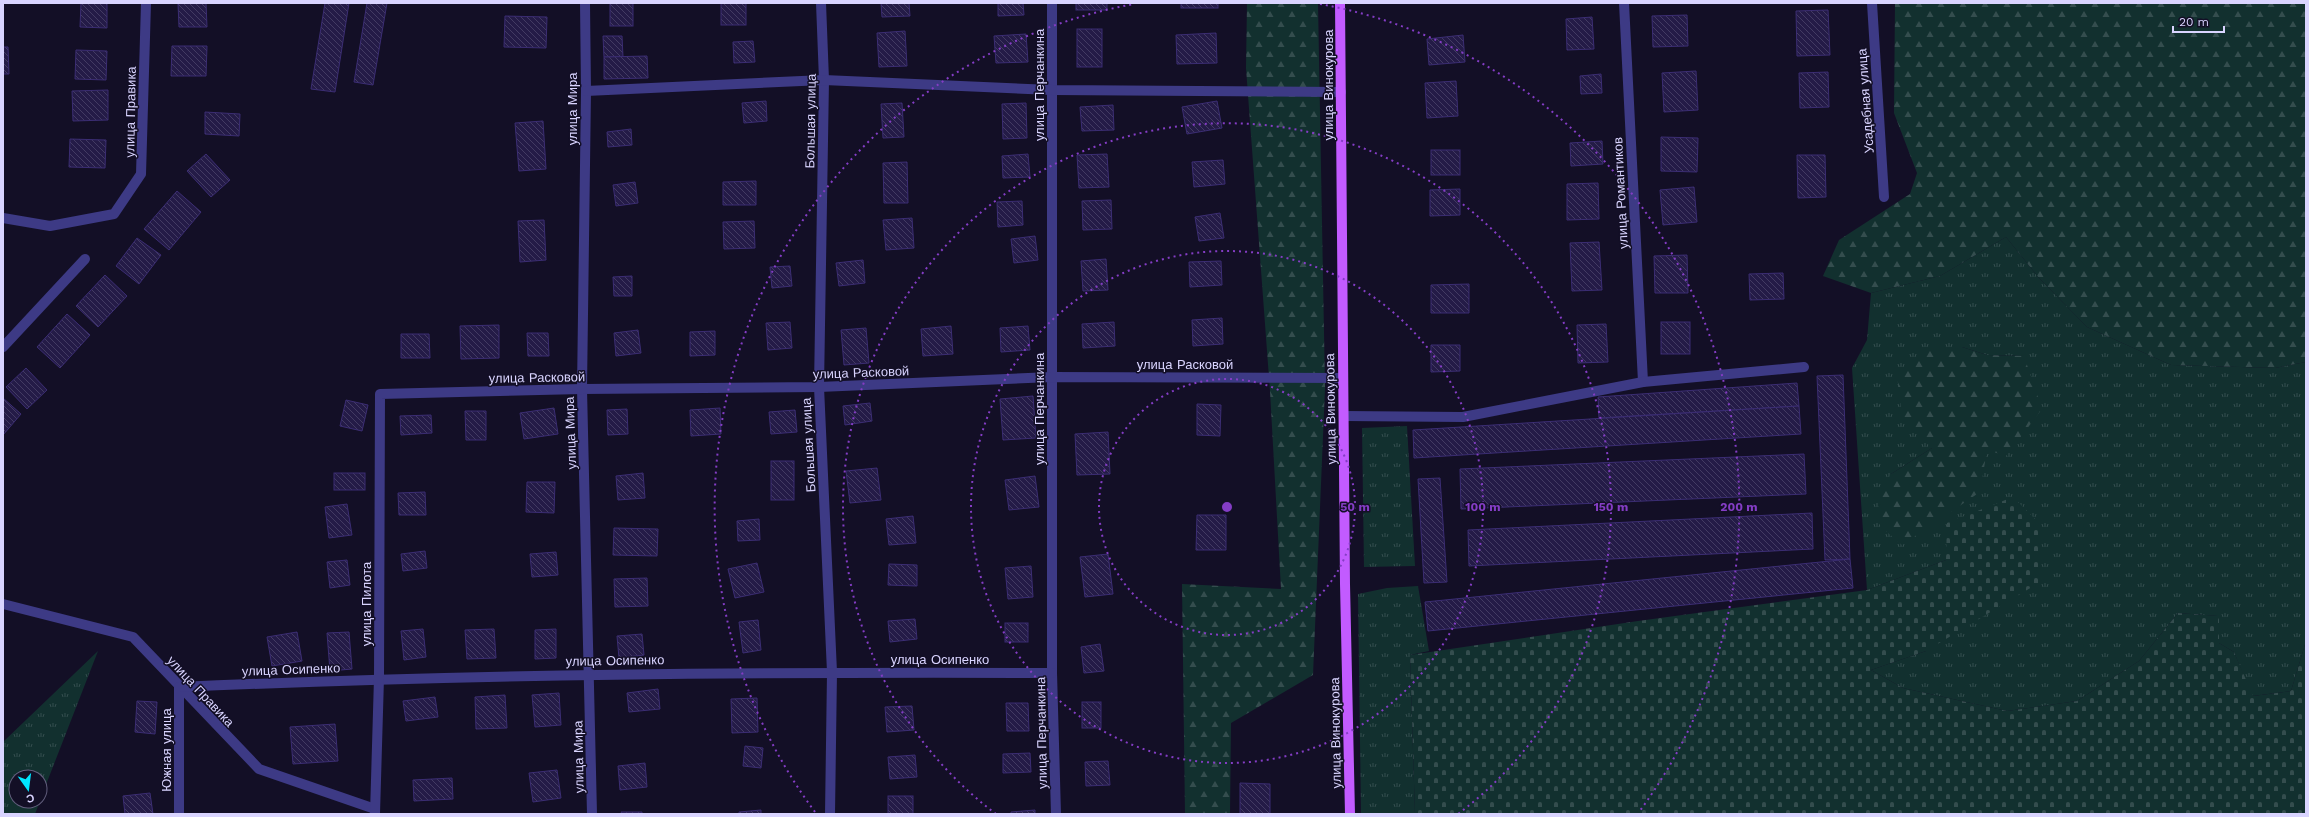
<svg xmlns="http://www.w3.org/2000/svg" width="2309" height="817" viewBox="0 0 2309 817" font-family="'Work Sans',sans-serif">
<defs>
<pattern id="grass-tufts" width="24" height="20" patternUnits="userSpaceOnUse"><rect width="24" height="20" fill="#12302f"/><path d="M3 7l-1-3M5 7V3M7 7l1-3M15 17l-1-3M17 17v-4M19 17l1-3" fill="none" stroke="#344d4e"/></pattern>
<pattern id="forest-firs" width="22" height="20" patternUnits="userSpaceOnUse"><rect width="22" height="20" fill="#12302f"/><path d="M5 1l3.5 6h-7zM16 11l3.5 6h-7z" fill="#344d4e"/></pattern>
<pattern id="cemetery-stones" width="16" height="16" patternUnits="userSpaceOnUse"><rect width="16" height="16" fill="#12302f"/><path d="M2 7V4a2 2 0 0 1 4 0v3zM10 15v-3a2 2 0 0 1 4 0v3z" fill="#344d4e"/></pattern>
<pattern id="building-back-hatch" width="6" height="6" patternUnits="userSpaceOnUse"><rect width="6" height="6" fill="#241b47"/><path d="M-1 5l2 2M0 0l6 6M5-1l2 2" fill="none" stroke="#433b63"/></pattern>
</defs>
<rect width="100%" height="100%" fill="#130f26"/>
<g fill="url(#grass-tufts)" fill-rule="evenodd">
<path d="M2006 237 2039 278 2087 327 2171 365 2275 368 2306 362V641L2291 691 2252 696 2234 652 2219 643 2218 616 2178 613 2139 661 2077 701 2007 711 1903 688 1871 670 1926 651 1946 560 1867 590 1852 368 1867 340 1871 293 1940 276ZM1962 347 1987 355 2024 356 1987 449 1891 474 1932 448Z"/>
<path d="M1407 426 1415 566 1364 567 1362 428Z"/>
<path d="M1418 586 1429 651 1410 655 1415 814H1361L1358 594 1387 588Z"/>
<path d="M98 651 40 800V777H16V801H40L35 814H3V742Z"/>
</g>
<g fill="url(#forest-firs)">
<path d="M1247 3H1318L1325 388 1313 675 1231 723 1230 814H1185L1182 584 1281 589 1270 391 1246 68Z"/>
<path d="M1895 3H2306V362L2275 368 2171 365 2087 327 2039 278 2006 237 1940 276 1871 293 1823 276 1839 240 1910 194 1917 173 1894 113Z"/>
<path d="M1962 347 1987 355 2024 356 2042 409 2006 456 1987 450 1980 492 1902 545 1880 526 1877 492 1891 474 1932 448 1903 421 1897 376 1932 348Z"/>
</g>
<path fill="url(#cemetery-stones)" d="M2013 497 2042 526 2040 582 1926 651 1871 670 1903 688 2007 711 2077 701 2139 661 2178 613 2219 616V643L2234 652 2253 696 2291 691 2306 641V814H1415L1410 655 1638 621 1867 590 1946 560 1947 523Z"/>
<g fill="url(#building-back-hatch)" stroke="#3b2d73">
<path d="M81 3H107V28L80 27Z"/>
<path d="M178 3H206L207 27H179Z"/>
<path d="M325 3H349L335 92 311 89Z"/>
<path d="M367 3H387L373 85 354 82Z"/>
<rect x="610" y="3" width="23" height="23"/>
<rect x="721" y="3" width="25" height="22"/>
<path d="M881 3H909L910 16 882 17Z"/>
<path d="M998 3H1023L1024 15 998 16Z"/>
<rect x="1076" y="3" width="31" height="7"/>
<rect x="1181" y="3" width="37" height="5"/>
<path d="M1828 10 1830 55 1797 56 1796 11Z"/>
<path d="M1687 15 1688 46 1653 47 1652 16Z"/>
<path d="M505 16 547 17 546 48 504 47Z"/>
<path d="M1592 17 1594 49 1567 50 1566 19Z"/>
<rect x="1077" y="29" width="25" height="38"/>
<path d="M905 31 907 66 879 67 877 33Z"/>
<path d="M1216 33 1217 63 1177 64 1176 35Z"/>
<path d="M1026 34 1028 62 996 63 994 36Z"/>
<path d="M1463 35 1465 62 1429 65 1427 39Z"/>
<path d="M603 36H622L623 57H604Z"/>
<path d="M753 41 755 62 734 63 733 42Z"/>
<path d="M172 46H207L206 76H171Z"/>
<path d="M3 47H8L9 74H3Z"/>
<path d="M76 50 107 51 106 80 75 79Z"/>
<path d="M647 56 648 78 604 79V57Z"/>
<path d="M1696 71 1698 110 1664 112 1662 73Z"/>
<path d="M1828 72 1829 107 1800 108 1799 73Z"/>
<path d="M1601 74 1602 93 1581 94 1580 76Z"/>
<path d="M1456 81 1458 116 1427 118 1425 83Z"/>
<path d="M108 90V120L73 121 72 91Z"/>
<path d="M766 101 767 121 744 123 742 103Z"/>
<path d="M1217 101 1222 128 1187 134 1182 107Z"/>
<path d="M902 103 904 137 883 138 881 104Z"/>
<path d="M1026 103 1027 138 1003 139 1002 104Z"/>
<path d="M1113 105 1114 130 1082 131 1080 107Z"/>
<path d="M205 112 240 114 239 136 205 134Z"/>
<path d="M543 121 546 169 519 171 515 123Z"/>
<path d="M631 129 632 145 608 147 607 132Z"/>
<path d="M1661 137 1698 138 1697 172 1661 171Z"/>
<path d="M70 139 106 140 105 168 69 167Z"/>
<path d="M1602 141 1603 164 1571 166 1570 143Z"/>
<rect x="1431" y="150" width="29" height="25"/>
<path d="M206 154 230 180 211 197 187 171Z"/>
<path d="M1028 154 1030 177 1003 178 1002 156Z"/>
<path d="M1107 154 1109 187 1079 188 1077 155Z"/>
<path d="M1797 155H1825L1826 197 1798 198Z"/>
<path d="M1223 160 1225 184 1194 187 1192 162Z"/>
<path d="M907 162 908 203H884L883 163Z"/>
<path d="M756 181V205H723V182Z"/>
<path d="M635 182 638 203 616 206 613 185Z"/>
<path d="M1598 183 1599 219 1567 220V184Z"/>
<path d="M1694 187 1697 222 1663 225 1660 190Z"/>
<path d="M1460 189V215L1430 216V190Z"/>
<path d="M177 191 201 212 169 250 144 229Z"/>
<path d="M1111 200 1112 229 1083 230 1082 201Z"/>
<path d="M1022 201 1023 225 998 227 997 202Z"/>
<path d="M1220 213 1224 238 1199 241 1195 217Z"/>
<path d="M912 218 914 248 886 250 883 220Z"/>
<path d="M544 220 546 260 520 262 518 221Z"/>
<path d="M754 221 755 248 724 249 723 222Z"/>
<path d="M1035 236 1038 260 1014 263 1011 239Z"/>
<path d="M137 238 161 255 139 284 116 266Z"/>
<path d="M1599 242 1602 290 1572 291 1570 243Z"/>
<path d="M1687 255 1688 293H1655L1654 256Z"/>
<path d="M1106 259 1108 290 1083 291 1081 261Z"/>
<path d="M863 260 865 283 839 286 836 263Z"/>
<path d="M1221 261 1222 285 1190 287 1189 262Z"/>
<path d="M790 266 792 286 772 288 770 267Z"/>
<path d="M1783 273 1784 299 1750 300 1749 274Z"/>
<path d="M105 275 127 296 98 327 76 306Z"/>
<path d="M632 276V296H614L613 277Z"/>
<path d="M1469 284V313H1431V285Z"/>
<path d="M67 314 90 335 60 368 37 347Z"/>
<path d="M1222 318 1223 344 1193 346 1192 320Z"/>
<path d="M790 322 792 348 768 350 766 323Z"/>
<path d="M1114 322 1115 346 1083 348 1082 324Z"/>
<rect x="1661" y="322" width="29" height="32"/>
<path d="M1606 324 1608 362 1578 363 1577 325Z"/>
<path d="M499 325V358L461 359 460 326Z"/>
<path d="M951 326 953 354 923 356 921 329Z"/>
<path d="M1028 326 1030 350 1001 352 1000 328Z"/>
<path d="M866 328 869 363 844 365 841 330Z"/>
<path d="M638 330 641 353 616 356 614 333Z"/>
<path d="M715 331V355L690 356V332Z"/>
<path d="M527 333H548L549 356H528Z"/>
<path d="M401 334H429L430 358H401Z"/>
<path d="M1431 345H1460V371L1431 372Z"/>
<path d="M26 368 47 390 27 409 6 387Z"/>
<path d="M1843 375 1850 559 1825 560 1817 376Z"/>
<path d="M1797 383 1799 406 1599 418 1598 397Z"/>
<path d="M1033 396 1036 438 1003 440 1000 399Z"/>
<path d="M3 398 21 414 3 435Z"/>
<path d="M346 400 368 405 362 431 340 426Z"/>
<path d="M870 403 872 421 845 425 843 406Z"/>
<path d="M1197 404 1221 405 1220 436 1197 435Z"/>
<path d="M1799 406 1801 434 1414 458 1413 430Z"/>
<path d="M554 408 558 434 524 439 520 413Z"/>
<path d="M720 408 721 434 691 436 690 410Z"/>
<path d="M627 409 628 434 608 435 607 410Z"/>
<path d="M795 410 797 432 771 434 769 412Z"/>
<path d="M465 411H486V440H466Z"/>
<path d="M431 415 432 433 401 435 400 416Z"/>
<path d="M1108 432 1110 474 1077 475 1075 434Z"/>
<path d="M1804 454 1806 494 1461 509 1460 469Z"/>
<rect x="771" y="461" width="23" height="39"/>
<path d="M877 468 881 500 850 503 846 471Z"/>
<rect x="334" y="473" width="31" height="17"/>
<path d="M643 473 645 498 618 500 616 476Z"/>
<path d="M1035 476 1039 507 1009 510 1005 480Z"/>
<path d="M1440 478 1447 582 1424 583 1418 479Z"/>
<path d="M527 482H555L554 513 526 512Z"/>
<path d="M425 492 426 515H399L398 493Z"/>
<path d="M347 504 352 535 329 538 325 507Z"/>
<path d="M1812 513 1813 549 1469 566 1468 530Z"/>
<path d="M1197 515H1226V550H1196Z"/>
<path d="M913 516 916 543 889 545 886 519Z"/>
<path d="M759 519 760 540 738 541 737 521Z"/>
<path d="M614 528 658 529 657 556 613 555Z"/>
<path d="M425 551 427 568 403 571 401 554Z"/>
<path d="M556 552 558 575 532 577 530 554Z"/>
<path d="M1108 554 1113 594 1085 597 1080 557Z"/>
<path d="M1850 559 1853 588 1428 631 1425 602Z"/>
<path d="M347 560 350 585 330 588 327 562Z"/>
<path d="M757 563 764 592 735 598 728 569Z"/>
<path d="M889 564 917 565V586L888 585Z"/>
<path d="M1031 566 1033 597 1008 599 1005 568Z"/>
<path d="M647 578 648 606 615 607 614 579Z"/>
<path d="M915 619 917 639 890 642 888 621Z"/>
<path d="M758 620 761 650 743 653 739 622Z"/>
<rect x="1005" y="623" width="23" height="19"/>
<path d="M423 629 426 657 404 660 401 631Z"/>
<path d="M494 629 496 658 467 659 465 630Z"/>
<path d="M556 629V658L535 659V630Z"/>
<path d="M297 632 302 661 272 666 267 637Z"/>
<path d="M349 632 352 669 330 671 327 633Z"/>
<path d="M642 634 644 655 619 658 617 636Z"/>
<path d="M1100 644 1104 671 1084 673 1081 647Z"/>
<path d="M658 689 660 709 629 712 627 693Z"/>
<path d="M559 693 561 725 535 727 532 695Z"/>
<path d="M505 695 507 728 476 729 475 697Z"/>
<path d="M435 697 438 717 406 721 403 701Z"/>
<path d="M757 698 758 732 732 733 731 699Z"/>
<path d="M137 701 157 702 155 734 135 732Z"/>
<rect x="1082" y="702" width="19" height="26"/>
<path d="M1006 703H1028L1029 731H1007Z"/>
<path d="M912 706 914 730 887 732 885 707Z"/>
<path d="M335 724 338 761 293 764 290 727Z"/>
<path d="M745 746 763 748 761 768 743 766Z"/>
<path d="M1030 753 1031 772 1003 773V754Z"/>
<path d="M915 755 917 777 890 779 888 757Z"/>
<path d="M1108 761 1110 785 1086 786 1085 762Z"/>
<path d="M645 763 647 787 620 790 618 766Z"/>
<path d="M557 770 561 798 533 802 529 773Z"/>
<path d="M452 778 453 799 414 801 413 780Z"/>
<path d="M1240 783 1270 784V814H1240Z"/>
<path d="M150 793 153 814H125L123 796Z"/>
<rect x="888" y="796" width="25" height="18"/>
<path d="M761 810V814H739V812Z"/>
<path d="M1035 810V814H1011V812Z"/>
<path d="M621 812H642V814H622Z"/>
</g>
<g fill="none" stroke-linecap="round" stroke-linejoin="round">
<g stroke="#3d3a85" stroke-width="10">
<path d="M585 3 586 91 582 389 592 814"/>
<path d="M821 3 824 80 819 387 832 672 830 814"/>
<path d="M1052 3V673L1056 814"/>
<path d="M1624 3 1643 382"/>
<path d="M1872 3 1884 197"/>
<path d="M586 91 824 80 1052 90 1341 92"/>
<path d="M3 218 50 226 114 214 141 174 146 3"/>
<path d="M3 347 85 259"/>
<path d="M1344 416 1463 417 1643 382 1804 367"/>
<path d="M3 604 133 637 259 769 375 809"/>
<path d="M179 814V687C470 674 761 672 1052 673"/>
<path d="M375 814 379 678 380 394 582 389 819 387 1052 377 1343 378"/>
</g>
<path stroke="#c25bff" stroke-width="10" d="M1340 3 1345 584 1350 814"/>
</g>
<g fill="none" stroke="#843dc5" stroke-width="2" stroke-dasharray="2 4">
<circle cx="1227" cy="507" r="128"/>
<circle cx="1227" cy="507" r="256"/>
<path d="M996 814A384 384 0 1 1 1458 814"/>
<path d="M815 812A512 512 0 0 1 1134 4M1320 4A512 512 0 0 1 1639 812"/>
</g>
<g text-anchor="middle" stroke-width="3" stroke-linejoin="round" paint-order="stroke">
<g font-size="13" fill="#d9d4ff" stroke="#130f26">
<text transform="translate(1039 85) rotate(-90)" y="5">улица Перчанкина</text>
<text transform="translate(1328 85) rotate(-90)" y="5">улица Винокурова</text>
<text transform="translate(1865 101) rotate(-94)" y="5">Усадебная улица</text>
<text transform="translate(572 109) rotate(-90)" y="5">улица Мира</text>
<text transform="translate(130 112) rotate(-89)" y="5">улица Правика</text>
<text transform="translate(810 121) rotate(-89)" y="5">Большая улица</text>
<text transform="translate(1620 193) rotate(-93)" y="5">улица Романтиков</text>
<text x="1185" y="369">улица Расковой</text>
<text transform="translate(861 372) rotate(-2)" y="5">улица Расковой</text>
<text transform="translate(537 377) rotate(-1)" y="5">улица Расковой</text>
<text transform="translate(1039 409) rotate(-90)" y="5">улица Перчанкина</text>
<text transform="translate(1330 409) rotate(-91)" y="5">улица Винокурова</text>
<text transform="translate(570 433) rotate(-92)" y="5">улица Мира</text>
<text transform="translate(808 445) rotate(-93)" y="5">Большая улица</text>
<text transform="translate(366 604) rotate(-90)" y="5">улица Пилота</text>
<text x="940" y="664">улица Осипенко</text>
<text transform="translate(615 660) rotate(-1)" y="5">улица Осипенко</text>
<text transform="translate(291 669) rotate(-2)" y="5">улица Осипенко</text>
<text transform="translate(201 691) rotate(47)" y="5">улица Правика</text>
<text transform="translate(1041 733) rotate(-91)" y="5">улица Перчанкина</text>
<text transform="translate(1335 733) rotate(-91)" y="5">улица Винокурова</text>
<text transform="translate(166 750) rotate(-90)" y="5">Южная улица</text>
<text transform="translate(578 757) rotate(-91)" y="5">улица Мира</text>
</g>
</g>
<circle cx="1227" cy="507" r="6" fill="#843dc5" stroke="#130f26" stroke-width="2"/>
<g font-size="12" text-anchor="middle" font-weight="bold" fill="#843dc5" stroke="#130f26" stroke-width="3" stroke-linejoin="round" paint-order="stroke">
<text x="1355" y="511">50 m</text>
<text x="1483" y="511">100 m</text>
<text x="1611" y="511">150 m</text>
<text x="1739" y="511">200 m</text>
</g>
<rect width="2309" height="817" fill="none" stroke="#d9d4ff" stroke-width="8"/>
<g transform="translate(28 789) rotate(166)"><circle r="19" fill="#130f26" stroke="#625e7d"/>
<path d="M0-3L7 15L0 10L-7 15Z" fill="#00e5ff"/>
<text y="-6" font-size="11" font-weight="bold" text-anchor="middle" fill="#d9d4ff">С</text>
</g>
<path d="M2173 26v6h51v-6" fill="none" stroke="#d9d4ff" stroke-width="2"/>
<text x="2179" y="26" font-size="12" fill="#d9d4ff" stroke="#130f26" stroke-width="3" paint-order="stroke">20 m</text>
</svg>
